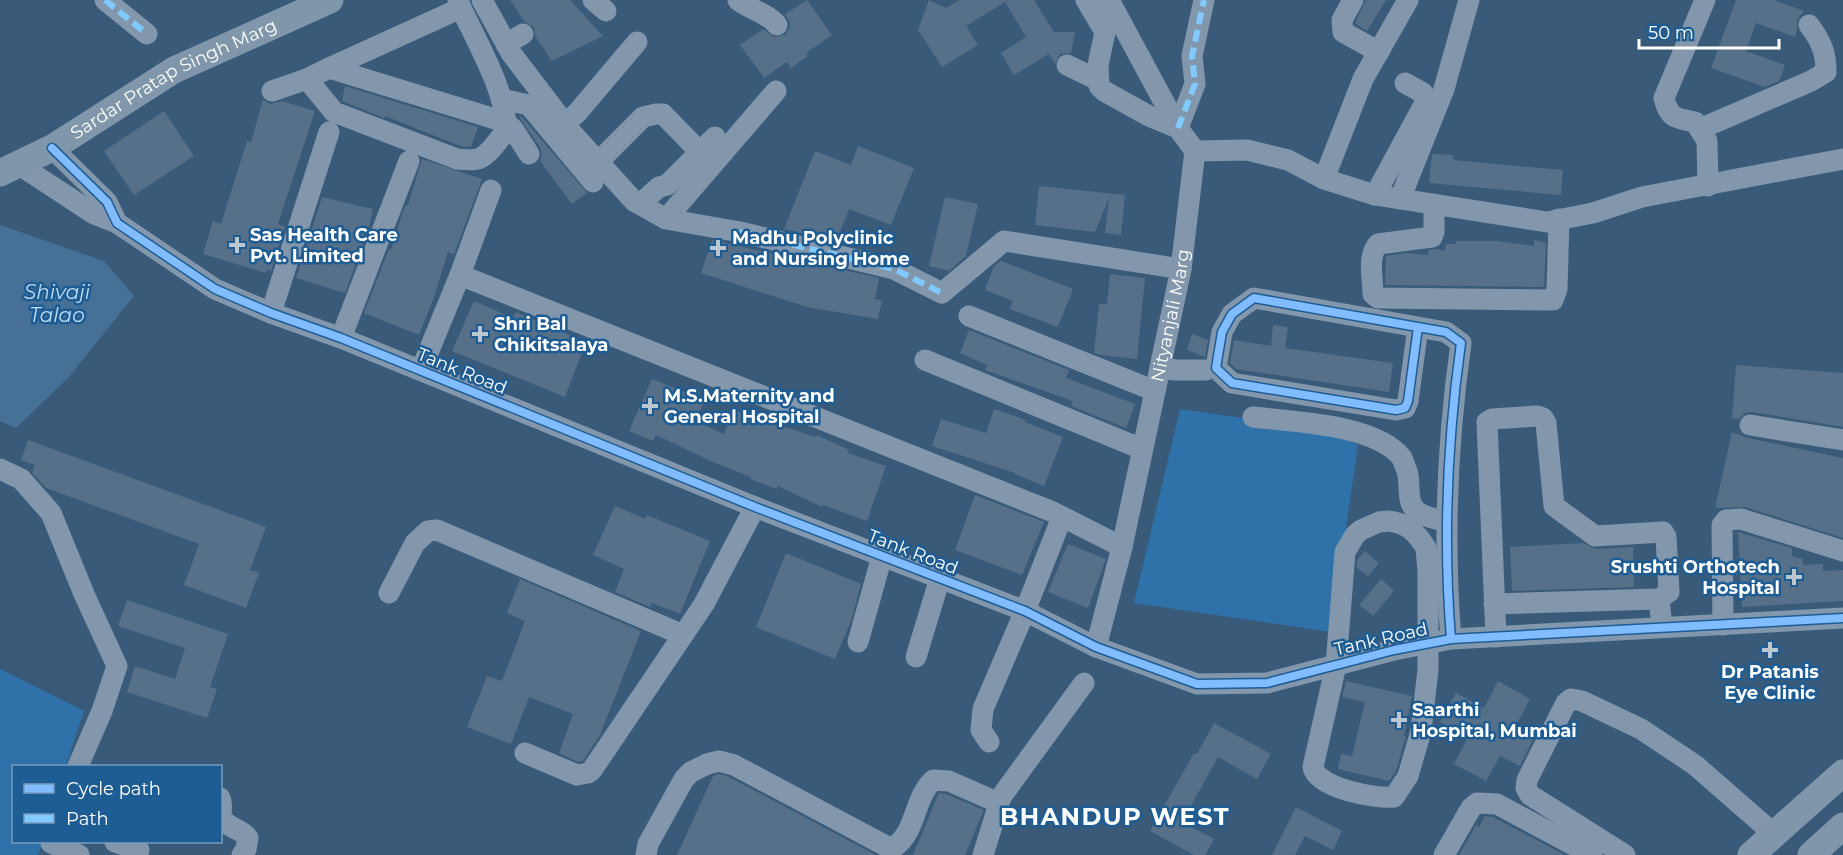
<svg xmlns="http://www.w3.org/2000/svg" width="1843" height="855" viewBox="0 0 1843 855" font-family="Montserrat,sans-serif">
<rect width="100%" height="100%" fill="#395b79"/>
<g fill="#2f71a9">
<path d="M1180 409 1325 430 1358 445 1331 632 1134 603Z"/>
<path d="M0 669 84 711 66 766H14V842H43L38 855H0Z"/>
</g>
<path fill="#467096" d="M0 225 104 261 134 296 69 377 16 428 0 421Z"/>
<g fill="#557088">
<path d="M510 0H570L603 36 552 61 535 36 534 27 525 22Z"/>
<path d="M807 0 832 35 806 53 808 56 791 68 787 62 764 78 740 45 763 29 774 37 785 35 789 29 790 23 785 14Z"/>
<path d="M929 0 946 8 960 0H1034L1054 32H1075L1071 53 1060 54 1055 64 1049 54 1014 75 1001 53 1026 37 1005 2 966 26 978 45 942 67 918 30Z"/>
<path d="M1366 0H1386L1367 31 1355 23Z"/>
<path d="M1736 0H1774L1804 11 1797 20V30L1795 37 1756 23 1746 51 1785 65 1779 81 1765 87 1711 68Z"/>
<path d="M345 86 478 127 471 147 460 146 385 116 384 118 342 101Z"/>
<path d="M263 100 270 104 282 101 315 111 278 224 285 227 271 271 267 269 266 273 203 254 213 221 221 224 247 141 251 142Z"/>
<path d="M164 111 194 156 134 195 104 151Z"/>
<path d="M519 117H522L587 193 572 204 540 161 542 154 540 147Z"/>
<path d="M858 146 914 168 891 225 849 209 836 242 784 229 815 151 851 165Z"/>
<path d="M1432 154 1453 155V160L1563 170 1561 195 1429 183Z"/>
<path d="M422 159 482 179 454 254 448 252 434 297 419 335 364 313 389 249 391 250 403 211 406 205H408Z"/>
<path d="M1039 186 1125 195 1121 235 1105 233 1109 198 1095 232 1035 225Z"/>
<path d="M322 197 373 209 367 234 345 293 296 278Z"/>
<path d="M945 197 978 204 966 256 949 271 929 266Z"/>
<path d="M712 240 879 278 875 299 882 300 878 319 807 307 701 273Z"/>
<path d="M1534 240 1546 243 1544 287 1385 285 1386 256 1405 253 1428 255V250L1435 249 1445 251 1446 244H1456V241H1497L1534 246Z"/>
<path d="M1001 261 1073 289 1058 327 1010 309 1013 301 985 290 994 266Z"/>
<path d="M1110 274 1145 278 1137 359 1101 355 1094 353 1099 304H1107Z"/>
<path d="M474 301 513 318 516 312 586 342 565 397 452 351Z"/>
<path d="M1273 325 1288 327 1285 348 1393 363 1389 392 1236 369 1230 363 1234 340 1271 346Z"/>
<path d="M969 330 1069 370 1066 378 1135 404 1126 428 1071 406 1073 401 985 370 987 365 960 353Z"/>
<path d="M1192 334 1208 340 1205 357 1187 350Z"/>
<path d="M1736 365 1843 373V427L1752 412 1745 413 1739 419 1732 418Z"/>
<path d="M652 379 705 400 695 421 724 434 733 410 816 437 817 435 849 450 848 453 886 466 867 521 823 505 822 507 778 486 777 489 750 479 751 477 713 462 656 435 653 441 629 431Z"/>
<path d="M994 409 1026 420 1025 422 1063 437 1044 486 1014 474 1015 473 932 446 941 419 986 433Z"/>
<path d="M1732 432 1748 438 1843 458V538L1745 507 1715 508Z"/>
<path d="M28 440 266 527 250 570 259 573 246 608 184 585 199 544 46 488 32 473 35 465 21 460Z"/>
<path d="M975 495 1044 522 1022 575 955 550Z"/>
<path d="M615 506 645 519 647 515 710 541 680 614 652 603 650 607 615 592 624 569 593 555Z"/>
<path d="M1738 532 1792 548V556L1803 559V565L1823 564V571L1843 570V601L1742 607Z"/>
<path d="M1583 543 1596 549 1633 547 1634 587 1512 591 1510 547Z"/>
<path d="M1068 544 1106 559 1088 608 1048 592Z"/>
<path d="M1365 551 1379 563 1368 576 1357 568V560Z"/>
<path d="M786 553 861 584 851 621 835 659 756 627Z"/>
<path d="M520 579 641 631 600 735 583 761 578 762 559 753 573 714 529 697 511 744 467 727 487 676 502 681 525 621 507 613Z"/>
<path d="M1381 579 1394 591 1373 616 1359 605Z"/>
<path d="M127 600 228 634 210 687 217 689 207 718 127 692 135 666 175 679 185 648 118 626Z"/>
<path d="M1346 681 1412 696 1404 736H1406L1396 771 1389 781 1338 769 1341 754 1352 756 1365 702 1342 697Z"/>
<path d="M1498 681 1530 699 1515 727 1534 737 1520 766 1500 756 1486 781 1454 764 1468 737 1440 722 1456 693 1484 708Z"/>
<path d="M1214 723 1271 754 1257 779 1218 757 1182 822 1214 839 1205 855H1194L1150 831 1194 753 1197 754Z"/>
<path d="M719 774 729 777 876 855H677L713 776Z"/>
<path d="M939 793 946 794 984 810 965 855H913Z"/>
<path d="M1296 807 1342 831 1333 850 1305 836 1295 855H1272Z"/>
<path d="M1485 816 1493 817 1565 855H1459L1476 825 1479 827Z"/>
</g>
<g fill="none" stroke-linecap="round" stroke-linejoin="round">
<g stroke="#8297ab" stroke-width="21">
<path d="M105 0 147 34"/>
<path d="M482 0 511 53 572 133 634 201 666 219 740 232 894 269 942 293 1004 241 1181 269"/>
<path d="M593 0 606 11"/>
<path d="M738 0C749 9 769 14 777 25"/>
<path d="M1086 0 1105 32 1098 65 1099 86 1104 91 1149 116 1178 128 1195 84 1192 56 1204 0"/>
<path d="M1353 0 1342 20 1343 32 1379 52"/>
<path d="M1705 0 1664 98C1669 119 1676 118 1695 122L1707 141 1708 186"/>
<path d="M506 44 523 34"/>
<path d="M1067 65 1098 80"/>
<path d="M329 68 461 8 458 0"/>
<path d="M307 79 329 68 505 122 513 129 529 154"/>
<path d="M272 91 307 79 334 112 457 159C477 161 481 161 494 146 497 141 503 136 505 131 511 101 474 36 461 8"/>
<path d="M501 99 529 105 593 182"/>
<path d="M565 123 577 113 637 42"/>
<path d="M1700 129 1811 81 1826 72C1826 52 1821 41 1809 25"/>
<path d="M52 148 107 202 117 223 215 289 271 313 341 338 755 507 1025 611 1096 647 1197 684 1267 683 1394 650 1451 639 1843 618"/>
<path d="M1195 151 1247 150 1288 160 1324 179 1375 195 1547 222 1593 213 1642 197 1843 159"/>
<path d="M700 152 715 137"/>
<path d="M599 161 643 117 656 114H663L700 152 667 185 659 187 640 204"/>
<path d="M18 164 94 214 117 223"/>
<path d="M1324 179 1363 79 1408 0"/>
<path d="M1375 195 1426 101 1423 93 1405 83"/>
<path d="M1400 199 1444 89 1469 0"/>
<path d="M1434 204V232L1432 237 1378 244C1367 257 1373 278 1373 294L1378 298 1553 300 1557 289 1559 219"/>
<path d="M672 212 776 91"/>
<path d="M460 275 1053 512 1122 547"/>
<path d="M271 313 329 132"/>
<path d="M969 316 1155 391"/>
<path d="M1418 327 1408 401 1405 408 1396 410 1232 383 1216 368 1222 332 1232 314 1254 298 1446 332 1461 343C1447 442 1443 540 1451 639"/>
<path d="M341 338 409 161"/>
<path d="M925 360 1142 449"/>
<path d="M1160 368 1175 370H1206"/>
<path d="M421 370 460 275 491 190"/>
<path d="M1253 417C1294 422 1376 424 1402 458 1404 462 1405 467 1407 471 1410 481 1408 489 1410 499 1413 516 1431 518 1446 521"/>
<path d="M1750 425 1843 440"/>
<path d="M0 469 21 479 51 513 84 594 117 666 102 711 78 766"/>
<path d="M1388 521C1407 523 1416 532 1426 548L1428 571V670L1421 731 1408 776 1394 797C1375 799 1317 788 1313 767L1336 665 1345 552 1355 535 1361 530 1379 522Z"/>
<path d="M389 593 415 543 428 531 437 530 683 635"/>
<path d="M1494 604 1659 599"/>
<path d="M1723 625 1722 525 1726 520 1741 519 1843 551"/>
<path d="M1496 637 1487 422 1492 419 1537 416 1543 418 1546 423 1554 506 1595 536 1663 532 1666 537 1669 592 1659 599 1662 627"/>
<path d="M858 642 882 556"/>
<path id="s1" d="M1096 647 1122 547 1181 269 1195 151 1178 128 1109 0"/>
<path d="M916 657 940 578"/>
<path d="M989 742 981 730 983 709 1025 611 1062 517"/>
<path d="M525 753 577 775 588 773 592 770 704 604 755 507"/>
<path d="M220 798C224 805 218 815 224 821 231 829 242 829 248 838L246 849 242 855"/>
<path d="M115 842 139 850"/>
<path d="M51 843 79 855"/>
<path d="M646 855 648 844 684 779 691 772 707 764 719 761 734 765 886 846 894 847C916 833 914 798 933 780L949 781 999 803"/>
<path d="M983 855 1001 797 1084 683"/>
<path d="M1444 855 1471 808 1477 803 1497 804 1592 855"/>
<path d="M1625 855 1530 795 1526 788 1527 780 1566 703 1571 699 1582 701 1641 729 1695 765 1774 834"/>
</g>
<g stroke="#8096aa" stroke-width="27">
<path id="s2" d="M0 173 52 148 174 70 330 0"/>
<path d="M1751 855 1843 773"/>
<path d="M1811 855 1843 826"/>
</g>
<g stroke="#80caff" stroke-width="6" stroke-dasharray="12 6" stroke-linecap="butt">
<path d="M105 0 147 34"/>
<path d="M1178 128 1195 84 1192 56 1204 0"/>
<path d="M740 232 894 269 942 293"/>
</g>
<defs>
<g id="cycleway">
<path d="M52 148 107 202 117 223 215 289 271 313 341 338 755 507 1025 611 1096 647 1197 684 1267 683 1394 650 1451 639 1843 618"/>
<path d="M1418 327 1408 401 1405 408 1396 410 1232 383 1216 368 1222 332 1232 314 1254 298 1446 332 1461 343C1447 442 1443 540 1451 639"/>
</g>
</defs>
<use href="#cycleway" stroke="#1e5c94" stroke-width="11"/>
<use href="#cycleway" stroke="#80bcff" stroke-width="8"/>
</g>
<g fill="#bac6d0" stroke="#1e5c94" stroke-width="2">
<path d="M234 236h6v6h6v6h-6v6h-6v-6h-6v-6h6z"/>
<path d="M715 239h6v6h6v6h-6v6h-6v-6h-6v-6h6z"/>
<path d="M477 325h6v6h6v6h-6v6h-6v-6h-6v-6h6z"/>
<path d="M647 397h6v6h6v6h-6v6h-6v-6h-6v-6h6z"/>
<path d="M1791 568h6v6h6v6h-6v6h-6v-6h-6v-6h6z"/>
<path d="M1767 641h6v6h6v6h-6v6h-6v-6h-6v-6h6z"/>
<path d="M1396 711h6v6h6v6h-6v6h-6v-6h-6v-6h6z"/>
</g>
<g text-anchor="middle" stroke-width="5" stroke-linejoin="round" paint-order="stroke">
<g font-size="18" fill="#fff" stroke="#1e5c94">
<text dy="6" stroke="none"><textPath href="#s2" startOffset="198">Sardar Pratap Singh Marg</textPath></text>
<text dy="6" stroke="none"><textPath href="#s1" startOffset="340">Nityanjali Marg</textPath></text>
<text transform="translate(462 371) rotate(22)" y="6">Tank Road</text>
<text transform="translate(913 552) rotate(21)" y="6">Tank Road</text>
<text transform="translate(1381 639) rotate(-13)" y="6">Tank Road</text>
</g>
<g font-size="18" font-weight="bold" fill="#fff" stroke="#1e5c94" text-anchor="start">
<text x="250" y="241">Sas Health Care<tspan x="250" dy="21">Pvt. Limited</tspan></text>
<text x="732" y="244">Madhu Polyclinic<tspan x="732" dy="21">and Nursing Home</tspan></text>
<text x="494" y="330">Shri Bal<tspan x="494" dy="21">Chikitsalaya</tspan></text>
<text x="664" y="402">M.S.Maternity and<tspan x="664" dy="21">General Hospital</tspan></text>
<text x="1780" y="573" text-anchor="end">Srushti Orthotech<tspan x="1780" dy="21">Hospital</tspan></text>
<text x="1770" y="678" text-anchor="middle">Dr Patanis<tspan x="1770" dy="21">Eye Clinic</tspan></text>
<text x="1412" y="716">Saarthi<tspan x="1412" dy="21">Hospital, Mumbai</tspan></text>
</g>
<g font-size="20" font-style="italic" fill="#bddcf5" stroke="#1e5c94">
<text x="57" y="299">Shivaji<tspan x="57" dy="23">Talao</tspan></text>
</g>
<g font-size="24" font-weight="bold" letter-spacing="1.5" fill="#fff" stroke="#1e5c94">
<text x="1115" y="825">BHANDUP WEST</text>
</g>
</g>
<rect x="12" y="765" width="210" height="78" fill="#1e5c94" stroke="#789dbf" stroke-width="1.5"/>
<rect x="24" y="784" width="30" height="9" fill="#80bcff" stroke="#789dbf" stroke-width="1.5"/>
<text x="66" y="795" font-size="18" fill="#ffffff">Cycle path</text>
<rect x="24" y="814" width="30" height="9" fill="#80caff" stroke="#789dbf" stroke-width="1.5"/>
<text x="66" y="825" font-size="18" fill="#ffffff">Path</text>
<path d="M1639 39v9h140v-9" fill="none" stroke="#ffffff" stroke-width="3"/>
<text x="1648" y="39" font-size="18" fill="#ffffff" stroke="#1e5c94" stroke-width="4.5" paint-order="stroke">50 m</text>
</svg>
